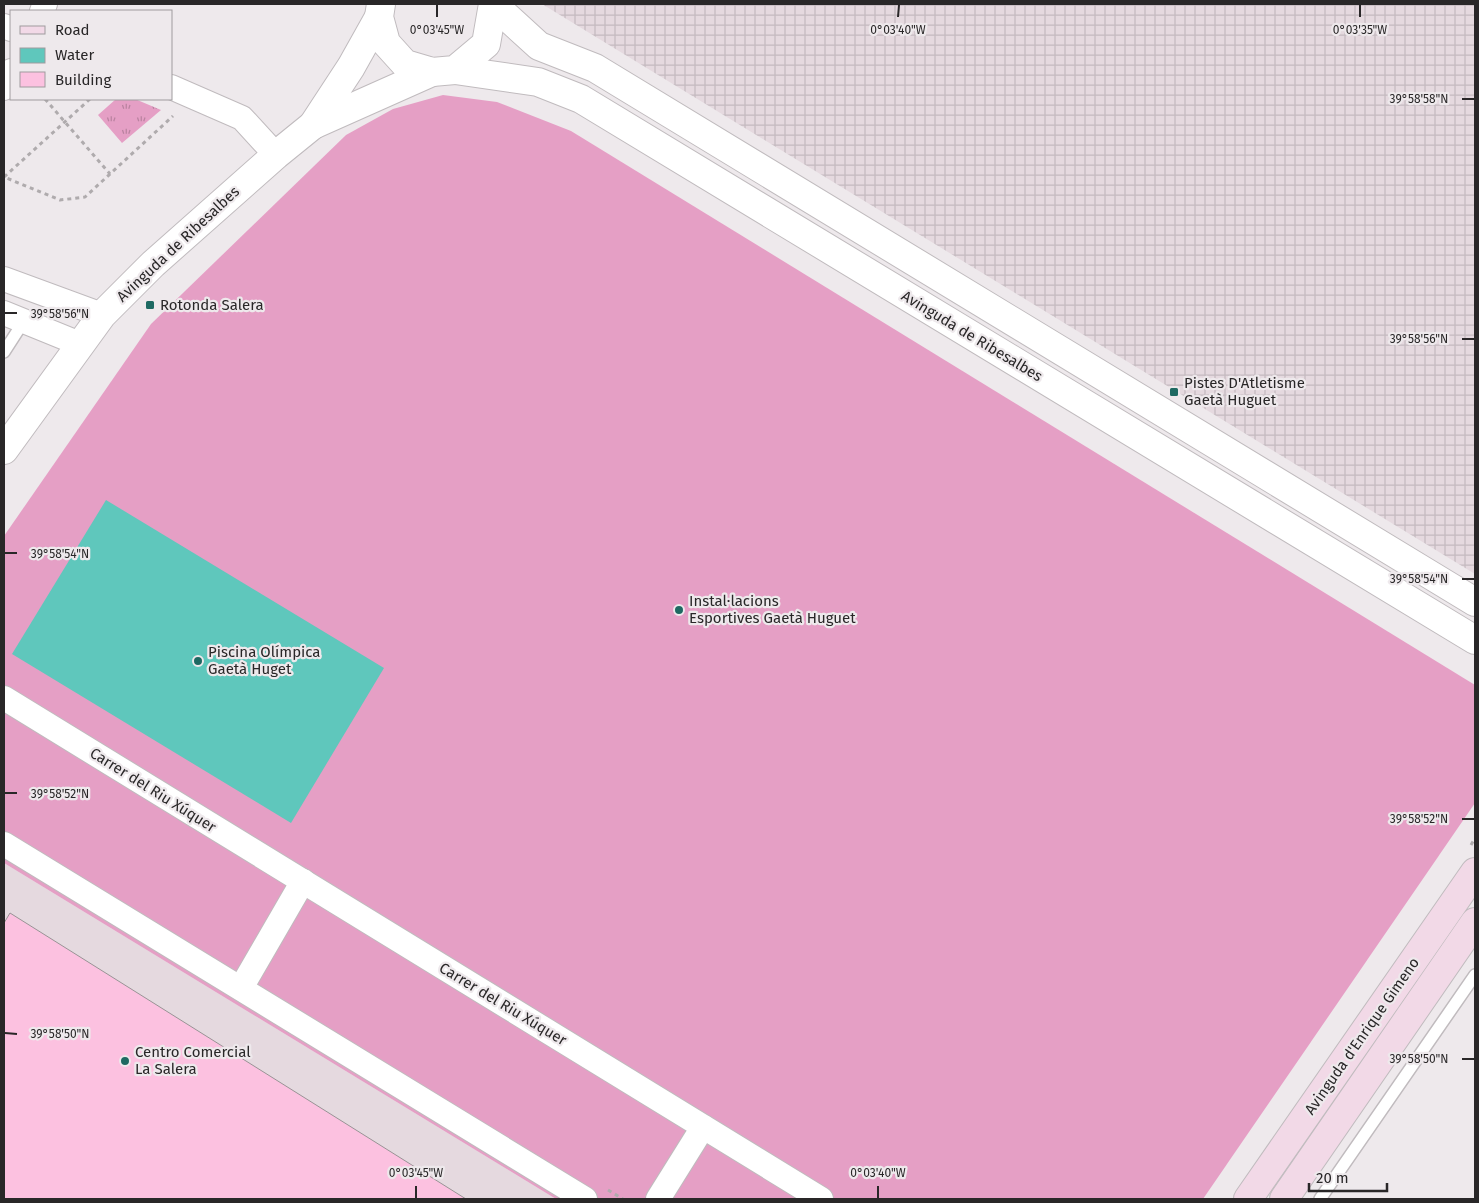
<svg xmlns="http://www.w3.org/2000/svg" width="1479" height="1203" viewBox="0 0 1479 1203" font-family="'Fira Sans',sans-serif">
<defs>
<pattern id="industrial-grid" width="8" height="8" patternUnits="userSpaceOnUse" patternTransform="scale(1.25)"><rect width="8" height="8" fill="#e5d9df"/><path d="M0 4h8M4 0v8" fill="none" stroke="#c4babf"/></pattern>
<pattern id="park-tufts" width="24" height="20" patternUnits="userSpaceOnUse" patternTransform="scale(1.25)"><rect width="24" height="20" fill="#e59fc5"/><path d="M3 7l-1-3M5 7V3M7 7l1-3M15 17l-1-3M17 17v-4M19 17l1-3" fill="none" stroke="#ba82a0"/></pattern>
</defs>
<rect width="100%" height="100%" fill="#eee9ec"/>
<path fill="#e5d9df" d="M4 863 556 1199H4Z"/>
<path fill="url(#industrial-grid)" d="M542 4H1475V574Z"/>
<path fill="url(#park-tufts)" d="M116 99H135L161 110 122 143 98 115Z"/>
<path fill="#e59fc5" d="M443 95 497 102 571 131 1475 685V803L1203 1199H556L4 863V536L151 324 346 135 393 109Z"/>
<path fill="#5fc7bc" d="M106 500 384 668 291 823 12 654Z"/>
<path fill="#fcc1e0" stroke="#989395" d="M10 913 466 1199H4V923Z"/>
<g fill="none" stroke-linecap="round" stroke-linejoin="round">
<defs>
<g id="service">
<path d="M4 352 24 321"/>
<path d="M1320 1199 1475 975"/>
</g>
<g id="minor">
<path d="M42 11 45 4"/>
<path d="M4 26 11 29"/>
<path d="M171 87 242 118 276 155"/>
<path d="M4 88 11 71"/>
<path d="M4 279 102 315"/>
<path d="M4 313 80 344"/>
<path d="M4 698 821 1199"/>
<path d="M4 844 585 1199"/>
<path d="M241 988 303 881"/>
<path d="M658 1199 703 1127"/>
</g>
<g id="tertiary">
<path d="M381 4 379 17 386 43 405 64 432 72 455 70 486 44 493 4"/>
<path d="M493 4 539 46 595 68 1475 602"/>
<path d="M455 70 538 82 581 99 1475 640"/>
<path d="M313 125 351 67 379 17"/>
<path d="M4 450 102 315 153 264 276 155 313 125 432 72"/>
</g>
<g id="secondary">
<path d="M1248 1199 1475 872"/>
<path d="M1284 1199 1475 922"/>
</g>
</defs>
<use href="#service" stroke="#c0bbbe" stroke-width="14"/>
<use href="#minor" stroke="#c0bbbe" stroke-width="26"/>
<use href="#tertiary" stroke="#c0bbbe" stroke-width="30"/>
<use href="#secondary" stroke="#c0bbbe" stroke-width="30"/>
<g stroke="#afabad" stroke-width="3" stroke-dasharray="4 4" stroke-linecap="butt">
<path d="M45 99 110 174"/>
<path d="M90 99 4 177 60 200 85 197 173 116"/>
<path d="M1471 845 1475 838"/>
<path d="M608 1190 623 1199"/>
</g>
<use href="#service" stroke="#fff" stroke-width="11"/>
<use href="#minor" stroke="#fff" stroke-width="24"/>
<use href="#tertiary" stroke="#fff" stroke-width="28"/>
<use href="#secondary" stroke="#f2d9e7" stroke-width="28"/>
</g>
<path fill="none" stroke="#292728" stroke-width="2" d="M437 17V5M898 17 899 5M1360 17V5M1462 99H1474M5 313H17M1462 339H1474M5 553H17M1462 579H1474M5 793H17M1462 819H1474M5 1033 17 1034M1462 1059H1474M416 1198V1186M878 1198V1186"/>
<g fill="#1e6962" stroke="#eee9ec" stroke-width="2">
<rect x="145" y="300" width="10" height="10" rx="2.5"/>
<rect x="1169" y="387" width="10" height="10" rx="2.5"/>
<circle cx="679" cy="610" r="5"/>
<circle cx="198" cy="661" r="5"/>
<circle cx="125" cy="1061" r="5"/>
</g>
<g text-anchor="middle" stroke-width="4.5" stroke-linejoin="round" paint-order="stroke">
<g font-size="15" fill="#292728" stroke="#eee9ec">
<text transform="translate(178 244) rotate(-43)" y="5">Avinguda de Ribesalbes</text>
<text transform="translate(972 336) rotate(31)" y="5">Avinguda de Ribesalbes</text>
<text transform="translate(153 790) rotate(32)" y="5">Carrer del Riu Xúquer</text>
<text transform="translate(503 1004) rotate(31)" y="5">Carrer del Riu Xúquer</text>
<text transform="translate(1362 1036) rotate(-55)" y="5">Avinguda d'Enrique Gimeno</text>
</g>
<g font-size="15" fill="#292728" stroke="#eee9ec" text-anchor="start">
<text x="160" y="310">Rotonda Salera</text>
<text x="1184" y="388">Pistes D'Atletisme<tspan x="1184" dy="17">Gaetà Huguet</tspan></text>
<text x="689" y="606">Instal·lacions<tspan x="689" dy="17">Esportives Gaetà Huguet</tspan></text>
<text x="208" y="657">Piscina Olímpica<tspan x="208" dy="17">Gaetà Huget</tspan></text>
<text x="135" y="1057">Centro Comercial<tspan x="135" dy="17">La Salera</tspan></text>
</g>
</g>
<g font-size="12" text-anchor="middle" fill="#292728" stroke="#eee9ec" stroke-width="4.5" stroke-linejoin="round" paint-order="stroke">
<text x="437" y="34">0°03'45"W</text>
<text x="898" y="34">0°03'40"W</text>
<text x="1360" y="34">0°03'35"W</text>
<text x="1419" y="103">39°58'58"N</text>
<text x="60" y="318">39°58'56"N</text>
<text x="1419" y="343">39°58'56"N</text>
<text x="60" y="558">39°58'54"N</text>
<text x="1419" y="583">39°58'54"N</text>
<text x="60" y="798">39°58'52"N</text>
<text x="1419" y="823">39°58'52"N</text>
<text x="60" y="1038">39°58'50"N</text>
<text x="1419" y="1063">39°58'50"N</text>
<text x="416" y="1177">0°03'45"W</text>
<text x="878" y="1177">0°03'40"W</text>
</g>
<rect width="1479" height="1203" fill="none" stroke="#292728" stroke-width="10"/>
<rect x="10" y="10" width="162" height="90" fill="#eee9ec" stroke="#9f9b9e"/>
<rect x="20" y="26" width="25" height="8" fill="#f2d9e7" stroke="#9f9b9e"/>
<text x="55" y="35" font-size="15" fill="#292728">Road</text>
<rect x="20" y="48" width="25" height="15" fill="#5fc7bc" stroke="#9f9b9e"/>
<text x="55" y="60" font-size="15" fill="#292728">Water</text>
<rect x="20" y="72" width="25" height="15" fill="#fcc1e0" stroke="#9f9b9e"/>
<text x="55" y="85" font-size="15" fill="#292728">Building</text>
<path d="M1309 1183v8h78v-8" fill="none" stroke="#292728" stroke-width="2.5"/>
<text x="1316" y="1183" font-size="15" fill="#292728" stroke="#eee9ec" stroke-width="4" paint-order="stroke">20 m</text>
</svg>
